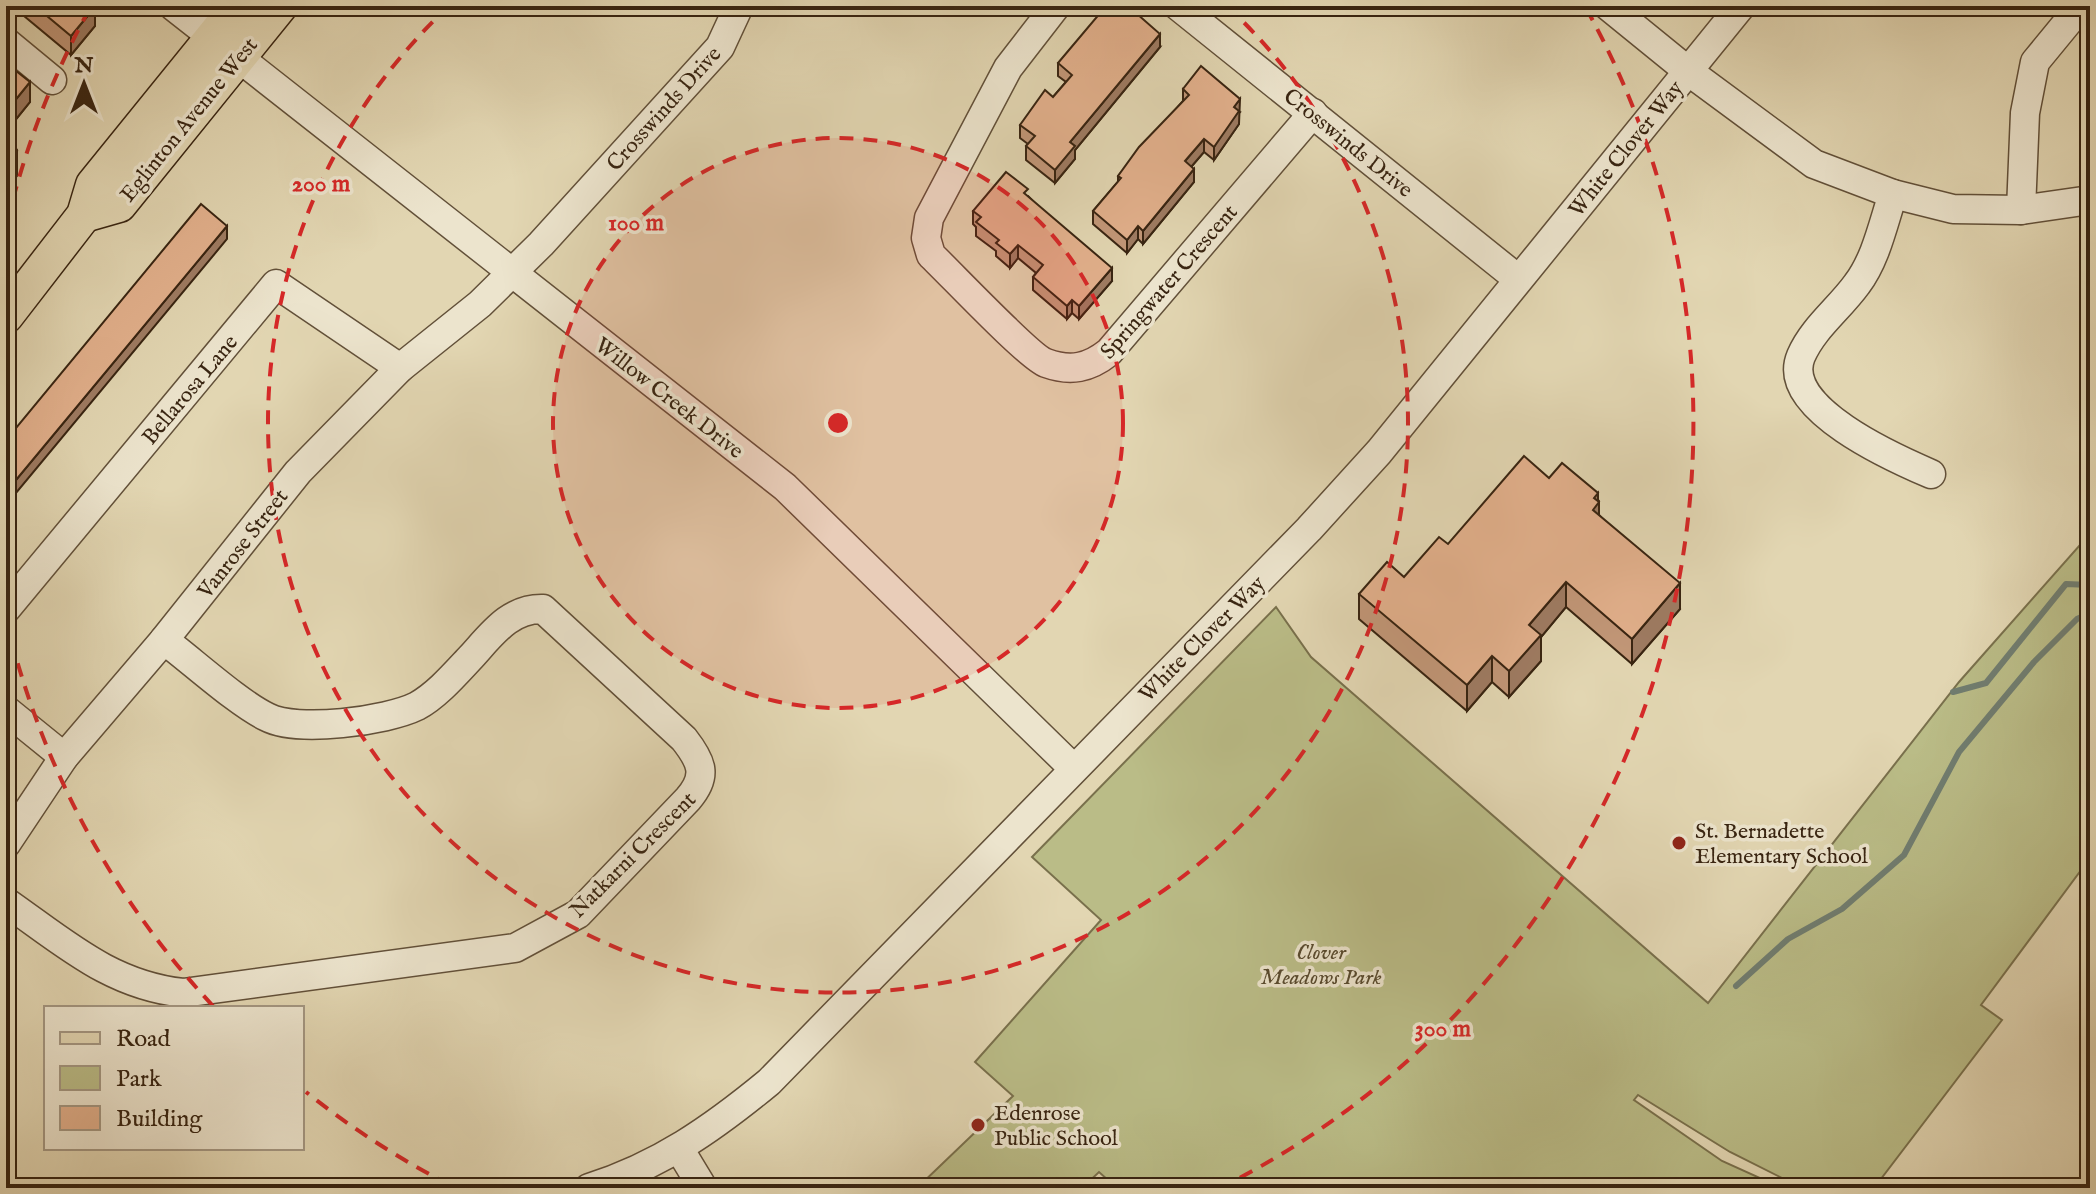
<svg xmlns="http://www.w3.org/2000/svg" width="2096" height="1194" viewBox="0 0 2096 1194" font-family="'IM FELL English',serif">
<rect width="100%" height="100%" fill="#e2d6b2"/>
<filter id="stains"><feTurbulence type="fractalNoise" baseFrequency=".0025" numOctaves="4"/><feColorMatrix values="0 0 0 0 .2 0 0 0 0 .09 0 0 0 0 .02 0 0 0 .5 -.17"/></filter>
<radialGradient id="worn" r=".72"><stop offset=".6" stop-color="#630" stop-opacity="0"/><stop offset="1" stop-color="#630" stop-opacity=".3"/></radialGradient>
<path fill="#babc87" stroke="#79704c" stroke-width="2" d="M2087 537 2090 539V858L1981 1005 2002 1020 1874 1188H1802L1730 1152 1638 1095 1634 1100 1722 1161 1782 1188H1117L1099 1172 1082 1188H917L1013 1096 975 1062 1101 920 1032 857 1276 607 1311 657 1708 1003 1959 682Z"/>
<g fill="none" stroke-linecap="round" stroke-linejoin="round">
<g stroke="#707d70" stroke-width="6">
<path d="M1953 692 1986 683 2066 584 2090 585"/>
<path d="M1736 986 1788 939 1842 909 1904 855 1959 752 2034 662 2077 619 2090 613"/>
</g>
<defs>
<g id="minor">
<path d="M173 6 785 487 1073 768"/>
<path d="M1056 6 1008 68 929 218 926 238 931 255C950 273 1029 357 1046 363 1071 372 1089 368 1109 352L1313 113"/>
<path d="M1178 6 1518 279"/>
<path d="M1608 6 1688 71 1814 164 1893 194 1953 209 2021 210 2090 200"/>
<path d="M6 42 52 80"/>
<path d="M1893 194C1883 224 1876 259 1857 284 1839 309 1813 328 1801 356 1779 408 1896 459 1931 474"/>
<path d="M2021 210 2025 113 2035 62 2081 6"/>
<path d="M6 609 276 284 400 368"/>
<path d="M6 710 64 757"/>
<path d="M6 844 64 757 164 640 298 472 400 368 480 304 541 244 720 47 739 6"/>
<path d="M6 902C65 943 110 985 183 993L515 948 578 914 688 799C708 776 702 762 684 739L543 609C510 608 492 634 471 657 455 674 437 695 417 706 387 721 297 733 267 717 238 703 192 661 164 640"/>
<path d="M680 1150 703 1188"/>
<path d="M589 1188C659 1166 712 1129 769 1082L1309 529 1379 452 1741 6"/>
</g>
<g id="major">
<path d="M84 215 119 205 280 6"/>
<path d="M6 316 84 215 93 185 238 6"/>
</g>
</defs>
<use href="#minor" stroke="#625039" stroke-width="31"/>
<use href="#major" stroke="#382411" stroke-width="37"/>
<use href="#minor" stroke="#ece4cd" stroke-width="28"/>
<use href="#major" stroke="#e2d6b2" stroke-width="34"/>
</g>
<g fill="#c29778" stroke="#382411" stroke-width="2">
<path d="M12 6H93L95 26 71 55Z"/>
<path d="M1160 47 1075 150V159L1055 183 1026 160V146L1028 144 1020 138V125L1053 97 1066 82 1058 76V63Z"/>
<path d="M6 63 30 102 13 123 6 117Z"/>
<path d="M1183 89 1240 112 1239 113V124L1214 160 1204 152 1191 167 1194 182 1143 244 1138 239 1127 253 1093 224V211L1118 182V176L1183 101Z"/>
<path d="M1028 196 1112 281 1079 319 1072 313 1067 319 1033 290V277L1036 273 1018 258 1010 268 996 256V251L976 236V227L973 224V211Z"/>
<path d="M1598 502 1599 515 1680 609 1632 664 1566 607 1541 637V661L1509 697 1492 682 1467 711 1359 619V594L1404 577 1448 544Z"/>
</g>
<g fill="#9e7b62" stroke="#382411" stroke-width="2">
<path d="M95 7V26L71 55V36Z"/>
<path d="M1160 34V47L1075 150V159L1055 183V170L1070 142Z"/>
<path d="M30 82V102L13 123V103Z"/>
<path d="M1240 99 1239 124 1214 160V147L1234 107Z"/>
<path d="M1204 139V152L1185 174V161Z"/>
<path d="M17 151V176L6 189V164Z"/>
<path d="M1194 169V182L1143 244V231Z"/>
<path d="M227 226V239L6 505V492Z"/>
<path d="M1138 226V239L1127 253V240Z"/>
<path d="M1018 245V258L1010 268V254Z"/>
<path d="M1112 268V281L1079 319V306Z"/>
<path d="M1072 300V313L1067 319V306Z"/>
<path d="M1598 493V503L1599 502V528L1593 510 1594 498Z"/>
<path d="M1566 582V607L1541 637V661L1509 697V671L1529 625Z"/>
<path d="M1680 583V609L1632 664V639Z"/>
<path d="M1492 656V682L1467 711V685Z"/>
</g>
<g fill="#e2b08c" stroke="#382411" stroke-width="2">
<path d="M35 6H93L95 7 71 36Z"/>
<path d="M1106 6 1115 7 1116 6H1128L1160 34 1070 142 1075 146 1055 170 1026 146 1035 136 1020 125 1045 90 1053 97 1072 75 1058 63Z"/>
<path d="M6 63 30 82 13 103 6 98Z"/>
<path d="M1201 66 1240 99 1234 107 1239 111 1214 147 1204 139 1185 161 1194 169 1143 231 1138 226 1127 240 1093 211 1121 178 1118 176 1139 147 1189 95 1183 89Z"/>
<path d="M6 142 17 151 6 164Z"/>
<path d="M1006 172 1028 189 1024 193 1112 268 1079 306 1072 300 1067 306 1033 277 1043 265 1018 245 1010 254 996 243 999 240 976 222 981 217 973 211Z"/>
<path d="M201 204 227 226 6 492V440Z"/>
<path d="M1524 456 1549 478 1562 463 1598 493 1594 498 1599 502 1593 510 1680 583 1632 639 1566 582 1529 625 1541 635 1509 671 1492 656 1467 685 1359 594 1387 562 1404 577 1439 537 1448 544Z"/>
</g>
<circle cx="838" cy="423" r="285" fill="#d62828" fill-opacity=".12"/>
<g fill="none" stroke="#d62828" stroke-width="4" stroke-dasharray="14 10">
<circle cx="838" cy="423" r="285"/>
<path d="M1227 6A570 570 0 1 1 449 6"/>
<path d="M450 1185A855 855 0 0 1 306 1092M213 1006A855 855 0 0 1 7 623M7 223A855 855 0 0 1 90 8M1586 8A855 855 0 0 1 1226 1185"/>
</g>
<g fill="#8f2418" stroke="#ece4cd" stroke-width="3">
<circle cx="1679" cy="843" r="8"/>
<circle cx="978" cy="1125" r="8"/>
</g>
<g text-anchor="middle" stroke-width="7" stroke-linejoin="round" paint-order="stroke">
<g font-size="22" fill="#382411" stroke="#ece4cd">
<text transform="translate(663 108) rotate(-48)" y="8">Crosswinds Drive</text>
<text transform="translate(188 119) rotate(-51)" y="8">Eglinton Avenue West</text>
<text transform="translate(1349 142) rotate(39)" y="8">Crosswinds Drive</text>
<text transform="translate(1625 148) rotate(-51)" y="8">White Clover Way</text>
<text transform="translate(1168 281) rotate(-49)" y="8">Springwater Crescent</text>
<text transform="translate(189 389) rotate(-50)" y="8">Bellarosa Lane</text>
<text transform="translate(670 397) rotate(38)" y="8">Willow Creek Drive</text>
<text transform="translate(242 543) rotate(-52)" y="8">Vanrose Street</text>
<text transform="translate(1201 638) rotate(-45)" y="8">White Clover Way</text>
<text transform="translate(632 854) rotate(-45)" y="8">Natkarni Crescent</text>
</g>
<g font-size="22" fill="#382411" stroke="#ece4cd" text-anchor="start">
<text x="1695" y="838">St. Bernadette<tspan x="1695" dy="25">Elementary School</tspan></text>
<text x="994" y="1120">Edenrose<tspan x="994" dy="25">Public School</tspan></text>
</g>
<g font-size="22" font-style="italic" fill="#584a2e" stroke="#ece4cd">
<text x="1321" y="959">Clover<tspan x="1321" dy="25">Meadows Park</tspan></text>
</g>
</g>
<circle cx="838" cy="423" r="12" fill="#d62828" stroke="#ece4cd" stroke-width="4"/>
<g font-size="24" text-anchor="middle" font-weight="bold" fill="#d62828" stroke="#ece4cd" stroke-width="7" stroke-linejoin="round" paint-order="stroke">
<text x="321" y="191">200 m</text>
<text x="636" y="230">100 m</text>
<text x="1443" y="1036">300 m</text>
</g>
<rect width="2096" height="1194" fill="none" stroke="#e2d6b2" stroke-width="32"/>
<rect x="8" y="8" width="2080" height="1178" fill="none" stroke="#382411" stroke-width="4"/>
<rect x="16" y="16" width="2064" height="1162" fill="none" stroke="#382411" stroke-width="2"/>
<rect x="44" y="1006" width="260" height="144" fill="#ece4cd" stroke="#a49782" stroke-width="2"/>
<rect x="60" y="1032" width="40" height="12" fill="#e2d6b2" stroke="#a49782" stroke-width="2"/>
<text x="116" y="1046" font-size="24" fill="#382411">Road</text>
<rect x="60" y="1066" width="40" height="24" fill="#babc87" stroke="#a49782" stroke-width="2"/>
<text x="116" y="1086" font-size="24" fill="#382411">Park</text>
<rect x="60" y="1106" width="40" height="24" fill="#e2b08c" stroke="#a49782" stroke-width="2"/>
<text x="116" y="1126" font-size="24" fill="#382411">Building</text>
<g transform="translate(84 84)" stroke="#ece4cd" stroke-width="6" paint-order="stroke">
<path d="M0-6L14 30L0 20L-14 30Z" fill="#382411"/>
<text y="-12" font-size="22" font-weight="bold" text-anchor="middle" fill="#382411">N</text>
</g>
<rect width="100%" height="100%" filter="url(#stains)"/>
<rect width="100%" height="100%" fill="url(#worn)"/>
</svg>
